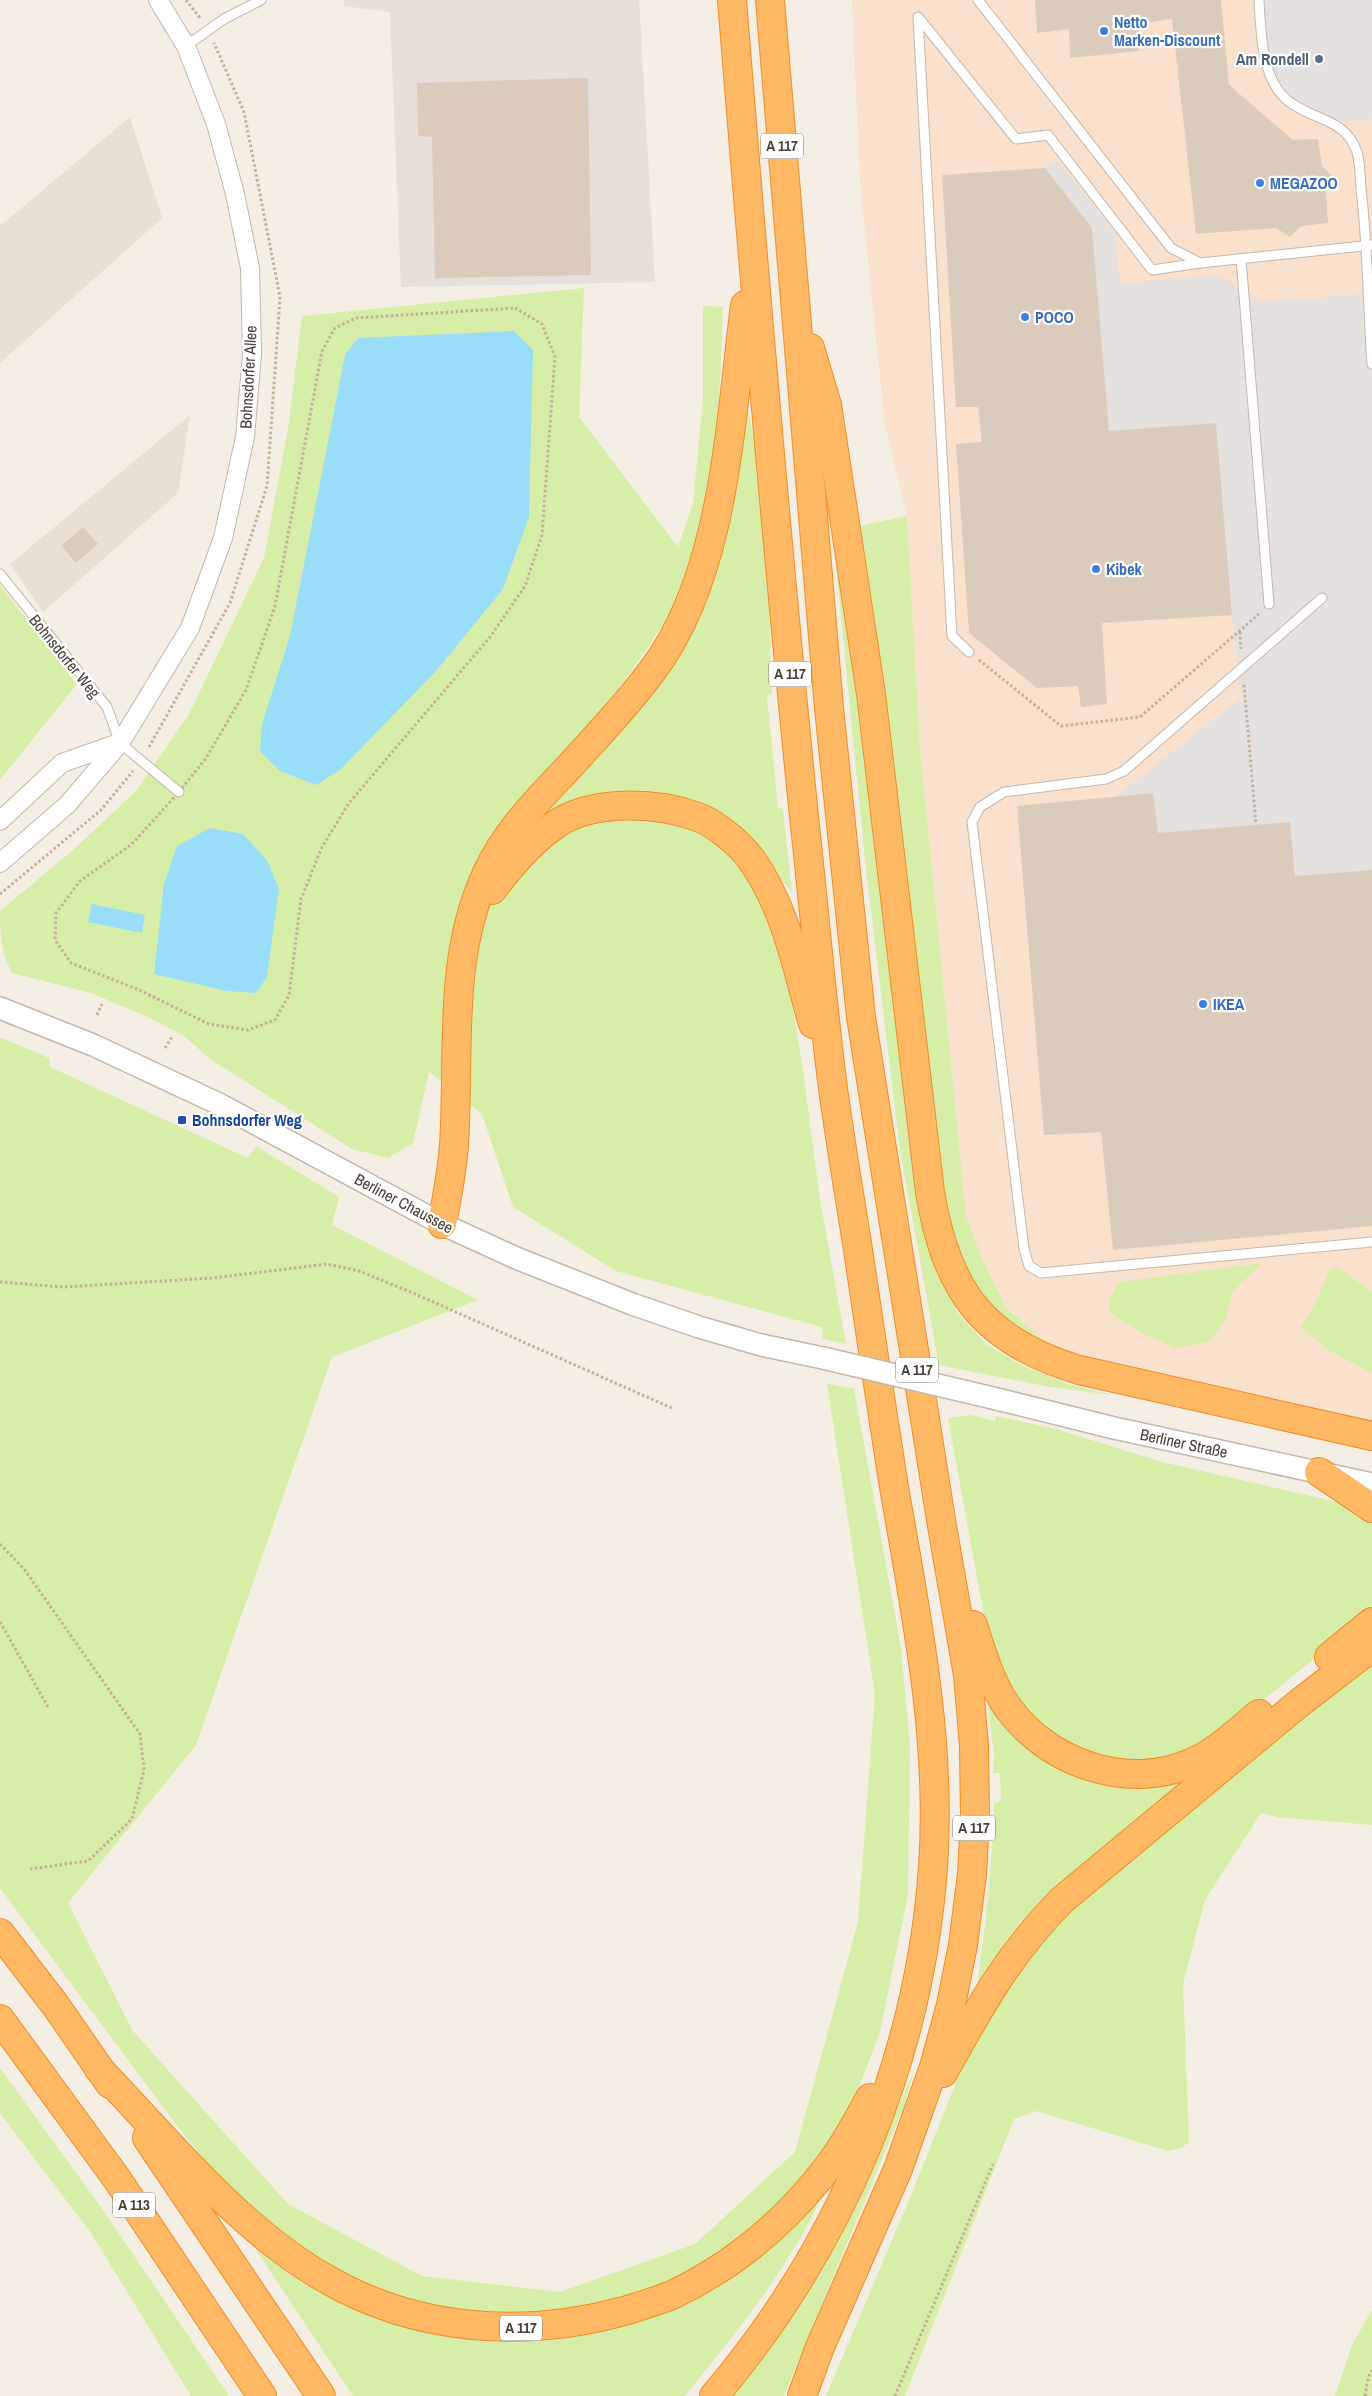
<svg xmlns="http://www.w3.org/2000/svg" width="1372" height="2396" viewBox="0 0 1372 2396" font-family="'Archivo Narrow',sans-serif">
<rect width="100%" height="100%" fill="#f4eee5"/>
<g fill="#e9dfd2">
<path d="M130 117 162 218 0 363V226Z"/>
<path d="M190 415 178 493 43 612 10 564Z"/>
</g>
<path fill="#f9e1cd" d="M852 0H1372V1423L1079 1356 1042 1339 1006 1307 983 1260 966 1216 920 748 907 516 885 425 860 182Z"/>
<path fill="#e6dfda" d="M344 0H639L655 282 401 287 390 12 344 6Z"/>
<g fill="#d7eea9">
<path d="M584 288 579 417 678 547 693 503 703 399V306L723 307C720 401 717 498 682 587 666 626 628 677 601 710 563 756 520 796 485 844L516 872 542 846 582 826 607 819H660L697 831 720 844 743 865 781 936 803 1070 820 1200 846 1344 823 1339 822 1327 616 1271 513 1207 482 1114 429 1072 413 1143 388 1158 352 1149 210 1059 184 1036 148 1017 91 993 12 973C1 952 0 934 0 911L74 849 136 791 189 714 264 558 288 429 302 316Z"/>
<path d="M744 387C765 486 769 593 772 694L767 696 778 808 783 809 792 893 755 845 696 806 535 823 655 687Z"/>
<path d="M831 516 857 674 931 1252 939 1275 954 1298 957 1312 986 1344 1023 1366 1071 1385 1112 1395 1050 1387 939 1365 900 1150 865 861Z"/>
<path d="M907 516 920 748 966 1216 983 1260 1006 1307 1042 1339 1079 1356 1055 1352 991 1311 947 1238 856 527Z"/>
<path d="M0 585 77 684 0 780Z"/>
<path d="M0 1037 49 1058 50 1067 248 1158 256 1146 339 1197 332 1225 478 1300 332 1357 196 1745 68 1903 132 2030 288 2204 422 2276 560 2292 695 2244 795 2152 858 1922 875 1694 827 1384 854 1389 901 1648 910 1745 908 1894 880 2032 851 2108 825 2157 778 2213 663 2290 543 2317 436 2310 339 2275 258 2217 214 2171 178 2127 0 1888Z"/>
<path d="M1262 1263 1233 1291 1225 1321 1209 1342 1175 1348 1140 1332 1108 1311 1111 1296 1119 1282Z"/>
<path d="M1339 1268 1372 1292V1373L1330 1351 1301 1327 1314 1306 1330 1270Z"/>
<path d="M970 1415 995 1421 996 1416 1056 1429 1162 1462 1346 1504 1372 1518V1611L1216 1739 1159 1762 1096 1759 1056 1740 1017 1700 999 1667 985 1621 948 1418Z"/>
<path d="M1372 1662V1825L1277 1817 1261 1813 1205 1900 1183 1984 1189 2142 1181 2148 1168 2151 1036 2111 1014 2119 905 2396H826L912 2193 966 2057 1018 1964 1066 1913Z"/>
<path d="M988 1707H993L1014 1734 1179 1780 1190 1779C1137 1823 1068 1869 1023 1920 1005 1940 991 1964 977 1986 986 1923 992 1867 994 1803L1001 1801 1000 1773H993L994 1754Z"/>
<path d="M0 2068 103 2210 229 2396H191L91 2233 0 2113Z"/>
<path d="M914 2071 904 2106 784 2396H732C788 2332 833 2258 868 2180 884 2144 897 2107 914 2071Z"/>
<path d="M824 2192C790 2267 736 2333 685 2396H353L240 2226 373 2311 608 2325Z"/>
<path d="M1372 2310V2396H1335L1352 2345Z"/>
</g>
<g fill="#e5e1de">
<path d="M1259 0H1372V119L1333 123 1285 99 1269 73Z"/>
<path d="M1057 160 1115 232 1120 283 1220 275 1262 302 1372 293V870L1295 876 1290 822 1158 833 1153 793 1116 796 1242 697 1232 615 1216 423 1109 431 1092 228 1045 168Z"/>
</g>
<g fill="#9addf8">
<path d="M514 331 533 350 529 517 503 589 437 670 340 770 316 785 280 771 260 751 262 724 290 636 345 355 358 338Z"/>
<path d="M210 828 243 834 267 860 279 889 267 977 256 993 227 991 154 974 164 884 177 846Z"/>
<path d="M92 904 145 915 142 933 88 922Z"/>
</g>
<g fill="#dacbbc">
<path d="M1035 0H1221L1229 85 1293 140 1318 139 1322 166 1334 178 1326 189 1328 223 1301 226 1290 237 1276 228 1196 234 1172 19 1139 24V51L1070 58 1069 29 1037 33Z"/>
<path d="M588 78 591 275 435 278 432 137 418 136 417 83Z"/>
<path d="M1045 168 1092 228 1109 431 1216 423 1232 615 1102 623 1107 704 1081 707 1078 686 1037 688 969 633 956 444 982 442 978 407H956L942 175Z"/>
<path d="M83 527 98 544 76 563 61 546Z"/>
<path d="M1153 793 1158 833 1290 822 1295 876 1372 870V1226L1113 1250 1101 1132 1044 1135 1017 806Z"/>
</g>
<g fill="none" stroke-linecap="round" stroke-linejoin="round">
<defs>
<g id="service">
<path d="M978 0 1171 248 1200 263 1372 245"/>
<path d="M1259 0C1261 31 1261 78 1287 100 1312 121 1345 117 1357 152 1361 166 1360 184 1362 198 1368 253 1368 309 1372 364"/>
<path d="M918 17 952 636 969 652"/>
<path d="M919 18 1016 139 1048 135 1152 270 1200 263"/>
<path d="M186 46 224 19 261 0"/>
<path d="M1241 259 1269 604"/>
<path d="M0 574 107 707 120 743 179 792"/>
<path d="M1322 598 1124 771 1106 779 1004 792 980 807 972 822 1024 1249 1029 1266 1041 1273 1372 1242"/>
</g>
<g id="minor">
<path d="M0 821 62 763 119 743"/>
<path d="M0 863 67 805 120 743 190 628 223 538 245 437 252 354 250 268 235 194 216 124 186 46 158 0"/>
</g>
<g id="tertiary">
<path d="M0 1008 93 1045 219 1104 442 1224 516 1258 632 1304 699 1327 761 1345 823 1358"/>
<path d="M997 1399 1114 1428 1372 1484"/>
</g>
<g id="motorway">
<path d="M770 0 829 708 861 1017 942 1526 968 1675 974 1746 975 1817 972 1874 963 1945 951 2005 934 2067 898 2169 820 2347 802 2396"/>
<path d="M810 348 827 405 871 694 930 1192C946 1289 982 1341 1079 1370L1372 1436"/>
<path d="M492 890C510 866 530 842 555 825 592 799 657 802 698 817 716 824 739 843 751 859 786 908 797 968 813 1024"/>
<path d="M442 1224C447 1198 452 1172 454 1145 460 1054 447 958 487 873 506 831 539 799 570 766 598 735 627 705 652 671 725 575 730 422 745 305"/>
<path d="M1319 1472 1372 1508"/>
<path d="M973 1625C982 1653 991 1685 1009 1709 1048 1763 1128 1791 1191 1763 1216 1753 1238 1731 1259 1714"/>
<path d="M1329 1657 1372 1622"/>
<path d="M0 1933 56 2006 110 2084"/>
<path d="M0 2019 117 2179 262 2396"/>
<path d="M99 2069C167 2140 237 2227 323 2277 414 2331 523 2339 624 2311 640 2306 658 2301 674 2294 728 2268 777 2229 816 2182 838 2157 854 2127 870 2098"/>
<path d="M943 2073C979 2008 1009 1953 1062 1900L1298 1704 1372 1647"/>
<path d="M147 2138 321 2396"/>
<path d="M714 2396C840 2248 919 2062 933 1868 942 1738 916 1615 894 1487 881 1406 869 1324 857 1243 849 1194 841 1145 834 1096 822 1006 815 916 805 826 777 551 754 275 732 0"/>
</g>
</defs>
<use href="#service" stroke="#c4b7a9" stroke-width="11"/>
<use href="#minor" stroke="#c4b7a9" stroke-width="20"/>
<use href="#tertiary" stroke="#c4b7a9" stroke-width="24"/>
<use href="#motorway" stroke="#ef8c24" stroke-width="30"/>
<g stroke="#c4ae96" stroke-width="3" stroke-dasharray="2.5 2.5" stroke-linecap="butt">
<path d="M186 0 200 18"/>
<path d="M515 308 542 324 555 357 542 535 525 586 490 637 349 803 322 847 301 899 289 995 275 1020 248 1030 209 1024 137 989 71 963 55 940 56 913 80 881 132 844 179 792 206 758 246 690 275 606 322 351 335 328 356 318Z"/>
<path d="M1240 632 1241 649"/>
<path d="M979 660 1061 726 1140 717 1259 614"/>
<path d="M1244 685 1256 824"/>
<path d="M149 747 230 603 267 486 280 297 244 112 214 43"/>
<path d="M0 894 101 810 133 771"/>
<path d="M97 1015 102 1004"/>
<path d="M165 1048 172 1037"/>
<path d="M0 1282 63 1287 213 1278 327 1264 359 1271 413 1293 674 1409"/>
<path d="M0 1544 24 1569 140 1734 144 1770 132 1819 88 1861 30 1869"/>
<path d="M0 1622 48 1707"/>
<path d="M895 2396 993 2164"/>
<path d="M1365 2396 1368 2378 1372 2370"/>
</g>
<use href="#service" stroke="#fff" stroke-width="9"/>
<use href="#minor" stroke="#fff" stroke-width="18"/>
<use href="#tertiary" stroke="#fff" stroke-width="21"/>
<use href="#motorway" stroke="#ffb965" stroke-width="28"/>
<defs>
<path id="tertiary-bridge" d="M823 1358 997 1399"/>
</defs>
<use href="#tertiary-bridge" stroke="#c4b7a9" stroke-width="24" stroke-linecap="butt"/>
<use href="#tertiary-bridge" stroke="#fff" stroke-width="21"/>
</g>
<g fill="#3f7fe0" stroke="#fff" stroke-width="2">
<circle cx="1104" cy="31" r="5"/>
<circle cx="1260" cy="183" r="5"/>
<circle cx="1025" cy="317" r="5"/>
<circle cx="1096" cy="569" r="5"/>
<circle cx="1203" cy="1004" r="5"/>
</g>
<circle fill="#5c6f8a" stroke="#fff" stroke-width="2" cx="1319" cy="59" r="5"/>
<rect fill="#1a4fb4" stroke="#fff" stroke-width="2" x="177" y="1115" width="10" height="10" rx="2.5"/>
<g text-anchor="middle" stroke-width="4.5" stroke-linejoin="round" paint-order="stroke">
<g fill="#fff" stroke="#7f7771" stroke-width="1">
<rect x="761" y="133.5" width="42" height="25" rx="4"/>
<rect x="769" y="661.5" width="42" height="25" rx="4"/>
<rect x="896" y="1357.5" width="42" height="25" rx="4"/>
<rect x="953" y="1815.5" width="42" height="25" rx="4"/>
<rect x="113" y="2192.5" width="42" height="25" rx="4"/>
<rect x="500" y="2315.5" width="42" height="25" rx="4"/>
</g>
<g font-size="15" font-weight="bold" fill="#483d34">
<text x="782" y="151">A 117</text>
<text x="790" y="679">A 117</text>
<text x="917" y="1375">A 117</text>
<text x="974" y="1833">A 117</text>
<text x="134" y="2210">A 113</text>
<text x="521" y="2333">A 117</text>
</g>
<g font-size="16" font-weight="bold" fill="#366cbe" stroke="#fff" text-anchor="start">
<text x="1114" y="28">Netto<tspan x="1114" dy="18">Marken-Discount</tspan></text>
<text x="1270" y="189">MEGAZOO</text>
<text x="1035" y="323">POCO</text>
<text x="1106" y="575">Kibek</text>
<text x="1213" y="1010">IKEA</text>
</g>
<g font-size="16" font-weight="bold" fill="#4e5e75" stroke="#fff" text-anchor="end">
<text x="1309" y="65">Am Rondell</text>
</g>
<g font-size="16" fill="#483d34" stroke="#fff">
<text transform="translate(248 377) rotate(-87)" y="6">Bohnsdorfer Allee</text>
<text transform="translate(65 656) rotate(51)" y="6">Bohnsdorfer Weg</text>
<text transform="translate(404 1203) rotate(28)" y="6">Berliner Chaussee</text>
<text transform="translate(1184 1443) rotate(12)" y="6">Berliner Straße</text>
</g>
<g font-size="16" font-weight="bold" fill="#164399" stroke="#fff" text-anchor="start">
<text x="192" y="1126">Bohnsdorfer Weg</text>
</g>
</g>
</svg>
